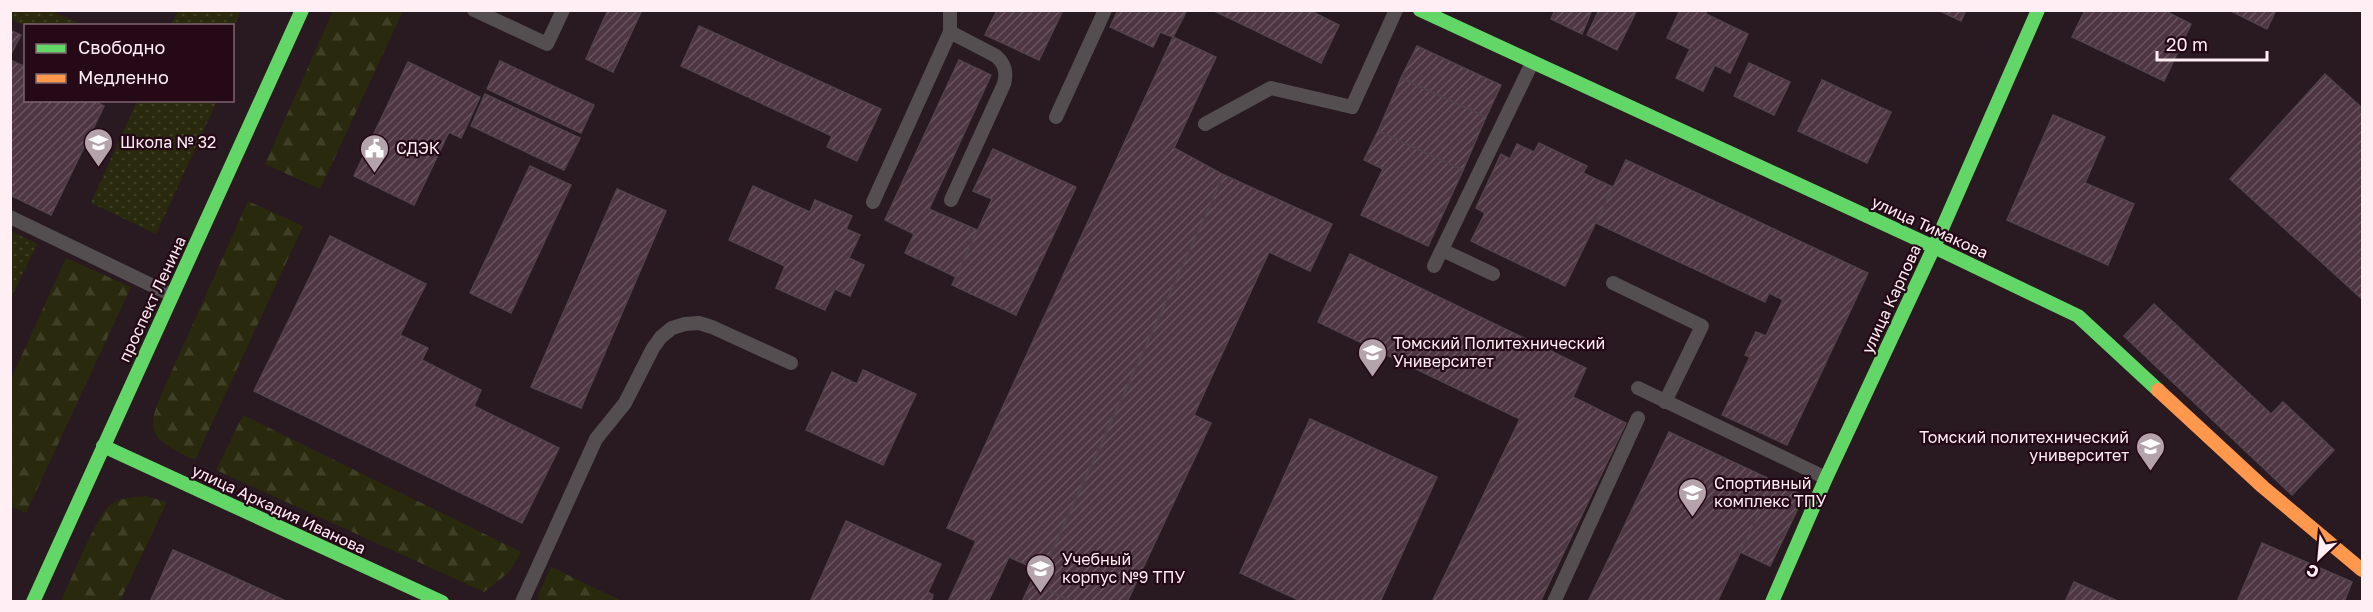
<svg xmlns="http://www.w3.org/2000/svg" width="2373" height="612" viewBox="0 0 2373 612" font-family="'Golos Text',sans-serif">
<defs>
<pattern id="grass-dots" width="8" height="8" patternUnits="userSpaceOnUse" patternTransform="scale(1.5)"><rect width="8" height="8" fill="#292a0d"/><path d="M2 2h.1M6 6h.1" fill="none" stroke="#3e3f25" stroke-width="1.8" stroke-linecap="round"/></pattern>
<pattern id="forest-firs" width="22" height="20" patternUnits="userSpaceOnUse" patternTransform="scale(1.5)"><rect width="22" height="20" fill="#292a0d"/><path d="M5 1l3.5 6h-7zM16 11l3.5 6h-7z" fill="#3e3f25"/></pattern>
<pattern id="building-hatch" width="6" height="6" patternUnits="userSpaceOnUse" patternTransform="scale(1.5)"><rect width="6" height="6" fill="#4e3743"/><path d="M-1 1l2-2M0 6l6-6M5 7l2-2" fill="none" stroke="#69545f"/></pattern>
</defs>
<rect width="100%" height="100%" fill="#291920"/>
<g fill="url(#grass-dots)">
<path d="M10 11H52L82 25 25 26 11 19Z"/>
<path d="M178 11V10L241 11 233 29 232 26 171 25Z"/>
<path d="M137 101H217L156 234 91 203Z"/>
<path d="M11 231 37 244 11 298Z"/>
</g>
<g fill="url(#forest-firs)">
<path d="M333 11H403L320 189 265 164Z"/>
<path d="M248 201 303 226 195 460C157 441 142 437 162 393Z"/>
<path d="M66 258 131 287 26 513 11 506V379Z"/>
<path d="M243 415 521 552 509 572 484 592 216 470Z"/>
<path d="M146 496 167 502 120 601H61C72 579 94 520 110 505 118 498 135 497 146 496Z"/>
<path d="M551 567 622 601H539L538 595Z"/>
</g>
<g fill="url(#building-hatch)" stroke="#514349" stroke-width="1.5">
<path d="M608 10H642L613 72 586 59Z"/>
<path d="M997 10H1063L1039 60 985 35Z"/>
<path d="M1118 10H1187L1173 37 1160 32 1153 47 1110 27Z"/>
<path d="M1212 10H1258L1250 28Z"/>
<path d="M1258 10H1309L1339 25 1321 63 1250 28Z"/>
<path d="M1555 10H1592L1582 34 1551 19Z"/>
<path d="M1599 10H1637L1617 50 1587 35Z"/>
<path d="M1680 10H1707L1706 14 1748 34 1730 73 1715 65 1703 91 1676 78 1690 49 1667 38Z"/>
<path d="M1938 10H1966L1961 21Z"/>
<path d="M2085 10H2170L2169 13 2191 24 2164 81 2072 37Z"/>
<path d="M2229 10H2276L2267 29Z"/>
<path d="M699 26 881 109 857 161 827 147 832 136 681 66Z"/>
<path d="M10 30 21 35 10 56Z"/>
<path d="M1173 37 1216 57 1174 148 1224 175 1042 572 1009 557 988 602H948L976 541 947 528Z"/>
<path d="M1417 46 1501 85 1486 117 1401 78Z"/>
<path d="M10 60 26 67V100H93L104 106 51 215 10 195Z"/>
<path d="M959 60 991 75 929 209 977 230 956 277 905 253 914 234 885 220Z"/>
<path d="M500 61 594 105 581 133 487 89Z"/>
<path d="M408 62 480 97 461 138 449 132 414 205 354 176Z"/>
<path d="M1749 63 1790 82 1774 115 1734 96Z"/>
<path d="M2325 74 2362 108V299L2230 179Z"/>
<path d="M1401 78 1486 117 1463 170 1378 131Z"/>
<path d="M1822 80 1891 112 1867 163 1798 131Z"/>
<path d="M485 94 580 138 564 170 471 126Z"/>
<path d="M2053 115 2105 137 2085 183 2134 204 2108 265 2007 220Z"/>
<path d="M1378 131 1463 170 1428 246 1361 215 1383 169 1364 160Z"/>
<path d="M1539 143 1587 166 1583 173 1613 187 1565 286 1471 241 1485 213 1476 208 1501 154 1510 159 1517 144 1534 152Z"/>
<path d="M993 149 1076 187 1016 315 952 285 992 199 973 191Z"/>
<path d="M1626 160 1868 273 1787 445 1722 415 1750 357 1745 355 1756 332 1766 336 1783 300 1769 293 1765 302 1596 223Z"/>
<path d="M530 166 571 185 511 313 470 293Z"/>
<path d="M1224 175 1332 224 1310 271 1269 252 1194 415 1211 423 1127 602H1072L1037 585Z"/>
<path d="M753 186 810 212 815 200 852 216 846 229 860 235 849 258 864 265 850 296 835 289 825 310 776 288 785 266 729 240Z"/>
<path d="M617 189 666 211 581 408 531 387Z"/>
<path d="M330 236 426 284 400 335 428 348 422 360 481 390 474 406 559 448 522 523 254 391Z"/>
<path d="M1350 254 1586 368 1573 397 1626 423 1540 602H1432L1520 419 1318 322Z"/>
<path d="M2154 304 2271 414 2283 402 2334 450 2292 495 2124 336Z"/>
<path d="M863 370 916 394 883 465 806 430 832 372 857 384Z"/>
<path d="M1310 419 1437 477 1380 602H1303L1240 573Z"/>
<path d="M1669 432 1774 481 1717 602H1588Z"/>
<path d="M1774 481 1804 496 1770 566 1740 552Z"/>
<path d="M846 521 941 564 928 592 933 595 931 602H810Z"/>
<path d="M2262 543 2352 582 2344 602H2237Z"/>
<path d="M173 550 203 563 288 602H150Z"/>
<path d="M1031 582 1042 587 1072 602H1022Z"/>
<path d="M2074 582 2120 602H2065Z"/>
</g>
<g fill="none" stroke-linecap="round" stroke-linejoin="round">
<g stroke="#544e50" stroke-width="14">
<path d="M474 10 547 44 563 10"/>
<path d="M950 32 996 56C1005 64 1007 72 1004 84L951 200"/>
<path d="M1056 117 1105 10"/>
<path d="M1205 124 1271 88 1352 107 1396 10"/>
<path d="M873 202 950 32V10"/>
<path d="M10 217 172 295"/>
<path d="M1442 250 1493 274"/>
<path d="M1434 266 1532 63"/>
<path d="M1613 283 1702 326 1665 402"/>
<path d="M1638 388 1826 478"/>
<path d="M522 602 596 439 625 403 653 348 661 337 672 328 685 324 699 323 712 327 791 363"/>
<path d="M1554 602 1638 418"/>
</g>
<g stroke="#63d668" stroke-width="14">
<path d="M1420 10 1934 247 2078 316 2158 390"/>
<path d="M103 446 442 602"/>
<path d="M33 602 302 10"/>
<path d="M1772 602 1826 478 1934 247 2038 10"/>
</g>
<path stroke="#ff974d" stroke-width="14" d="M2158 390 2263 487 2362 570"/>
</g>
<defs>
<symbol id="school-pin" viewBox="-11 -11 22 30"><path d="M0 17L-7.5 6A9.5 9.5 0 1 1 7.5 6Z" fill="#b4a3aa" stroke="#250916"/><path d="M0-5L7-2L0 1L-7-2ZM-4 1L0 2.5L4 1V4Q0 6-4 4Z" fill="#fff"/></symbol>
<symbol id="civic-pin" viewBox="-11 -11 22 30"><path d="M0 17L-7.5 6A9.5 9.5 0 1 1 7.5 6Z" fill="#b4a3aa" stroke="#250916"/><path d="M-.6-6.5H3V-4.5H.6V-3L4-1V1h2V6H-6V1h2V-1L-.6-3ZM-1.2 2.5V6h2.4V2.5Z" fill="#fff"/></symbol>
<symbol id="university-pin" viewBox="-11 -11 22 30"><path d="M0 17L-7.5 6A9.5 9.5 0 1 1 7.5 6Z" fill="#b4a3aa" stroke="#250916"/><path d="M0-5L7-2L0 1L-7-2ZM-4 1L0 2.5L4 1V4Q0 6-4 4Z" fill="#fff"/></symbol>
</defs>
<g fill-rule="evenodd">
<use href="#school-pin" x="82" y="126" width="33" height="45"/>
<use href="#civic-pin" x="358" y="132" width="33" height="45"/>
<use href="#university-pin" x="1356" y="336" width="33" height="45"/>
<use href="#university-pin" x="2134" y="430" width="33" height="45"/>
<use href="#university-pin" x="1676" y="476" width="33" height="45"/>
<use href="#university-pin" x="1024" y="552" width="33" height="45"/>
</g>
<g text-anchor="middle" stroke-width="4.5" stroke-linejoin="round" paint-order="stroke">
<g font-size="16" fill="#ffeef4" stroke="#250916" text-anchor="start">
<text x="120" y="148">Школа № 32</text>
<text x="396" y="154">СДЭК</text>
<text x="1393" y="349">Томский Политехнический<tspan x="1393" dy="18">Университет</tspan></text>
<text x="2129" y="443" text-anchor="end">Томский политехнический<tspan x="2129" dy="18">университет</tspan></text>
<text x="1714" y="489">Спортивный<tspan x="1714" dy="18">комплекс ТПУ</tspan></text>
<text x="1062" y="565">Учебный<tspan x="1062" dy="18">корпус №9 ТПУ</tspan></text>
</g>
<g font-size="16" fill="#ffeef4" stroke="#250916">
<text transform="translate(1930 227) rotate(25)" y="6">улица Тимакова</text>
<text transform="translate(152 299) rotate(-65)" y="6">проспект Ленина</text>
<text transform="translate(1891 299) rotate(-65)" y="6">улица Карпова</text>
<text transform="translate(279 509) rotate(25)" y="6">улица Аркадия Иванова</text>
</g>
</g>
<rect width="2373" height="612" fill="none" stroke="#ffeef4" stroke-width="24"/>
<rect x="24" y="24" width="210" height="78" fill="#250916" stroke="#7c656f" stroke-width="1.5"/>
<rect x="36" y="44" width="30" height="9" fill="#63d668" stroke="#7c656f" stroke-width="1.5"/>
<text x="78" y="54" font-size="18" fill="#ffeef4">Свободно</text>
<rect x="36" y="74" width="30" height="9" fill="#ff974d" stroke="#7c656f" stroke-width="1.5"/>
<text x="78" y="84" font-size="18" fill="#ffeef4">Медленно</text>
<g transform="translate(2319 558) rotate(206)" stroke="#250916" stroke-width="4.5" paint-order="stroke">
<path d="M0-4.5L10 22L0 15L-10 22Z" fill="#ffeef4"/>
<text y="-9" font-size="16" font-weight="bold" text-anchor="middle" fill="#ffeef4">С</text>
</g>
<path d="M2157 51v9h110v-9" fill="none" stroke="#ffeef4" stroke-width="3"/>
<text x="2166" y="51" font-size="18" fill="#ffeef4" stroke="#250916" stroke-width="4.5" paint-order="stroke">20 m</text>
</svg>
